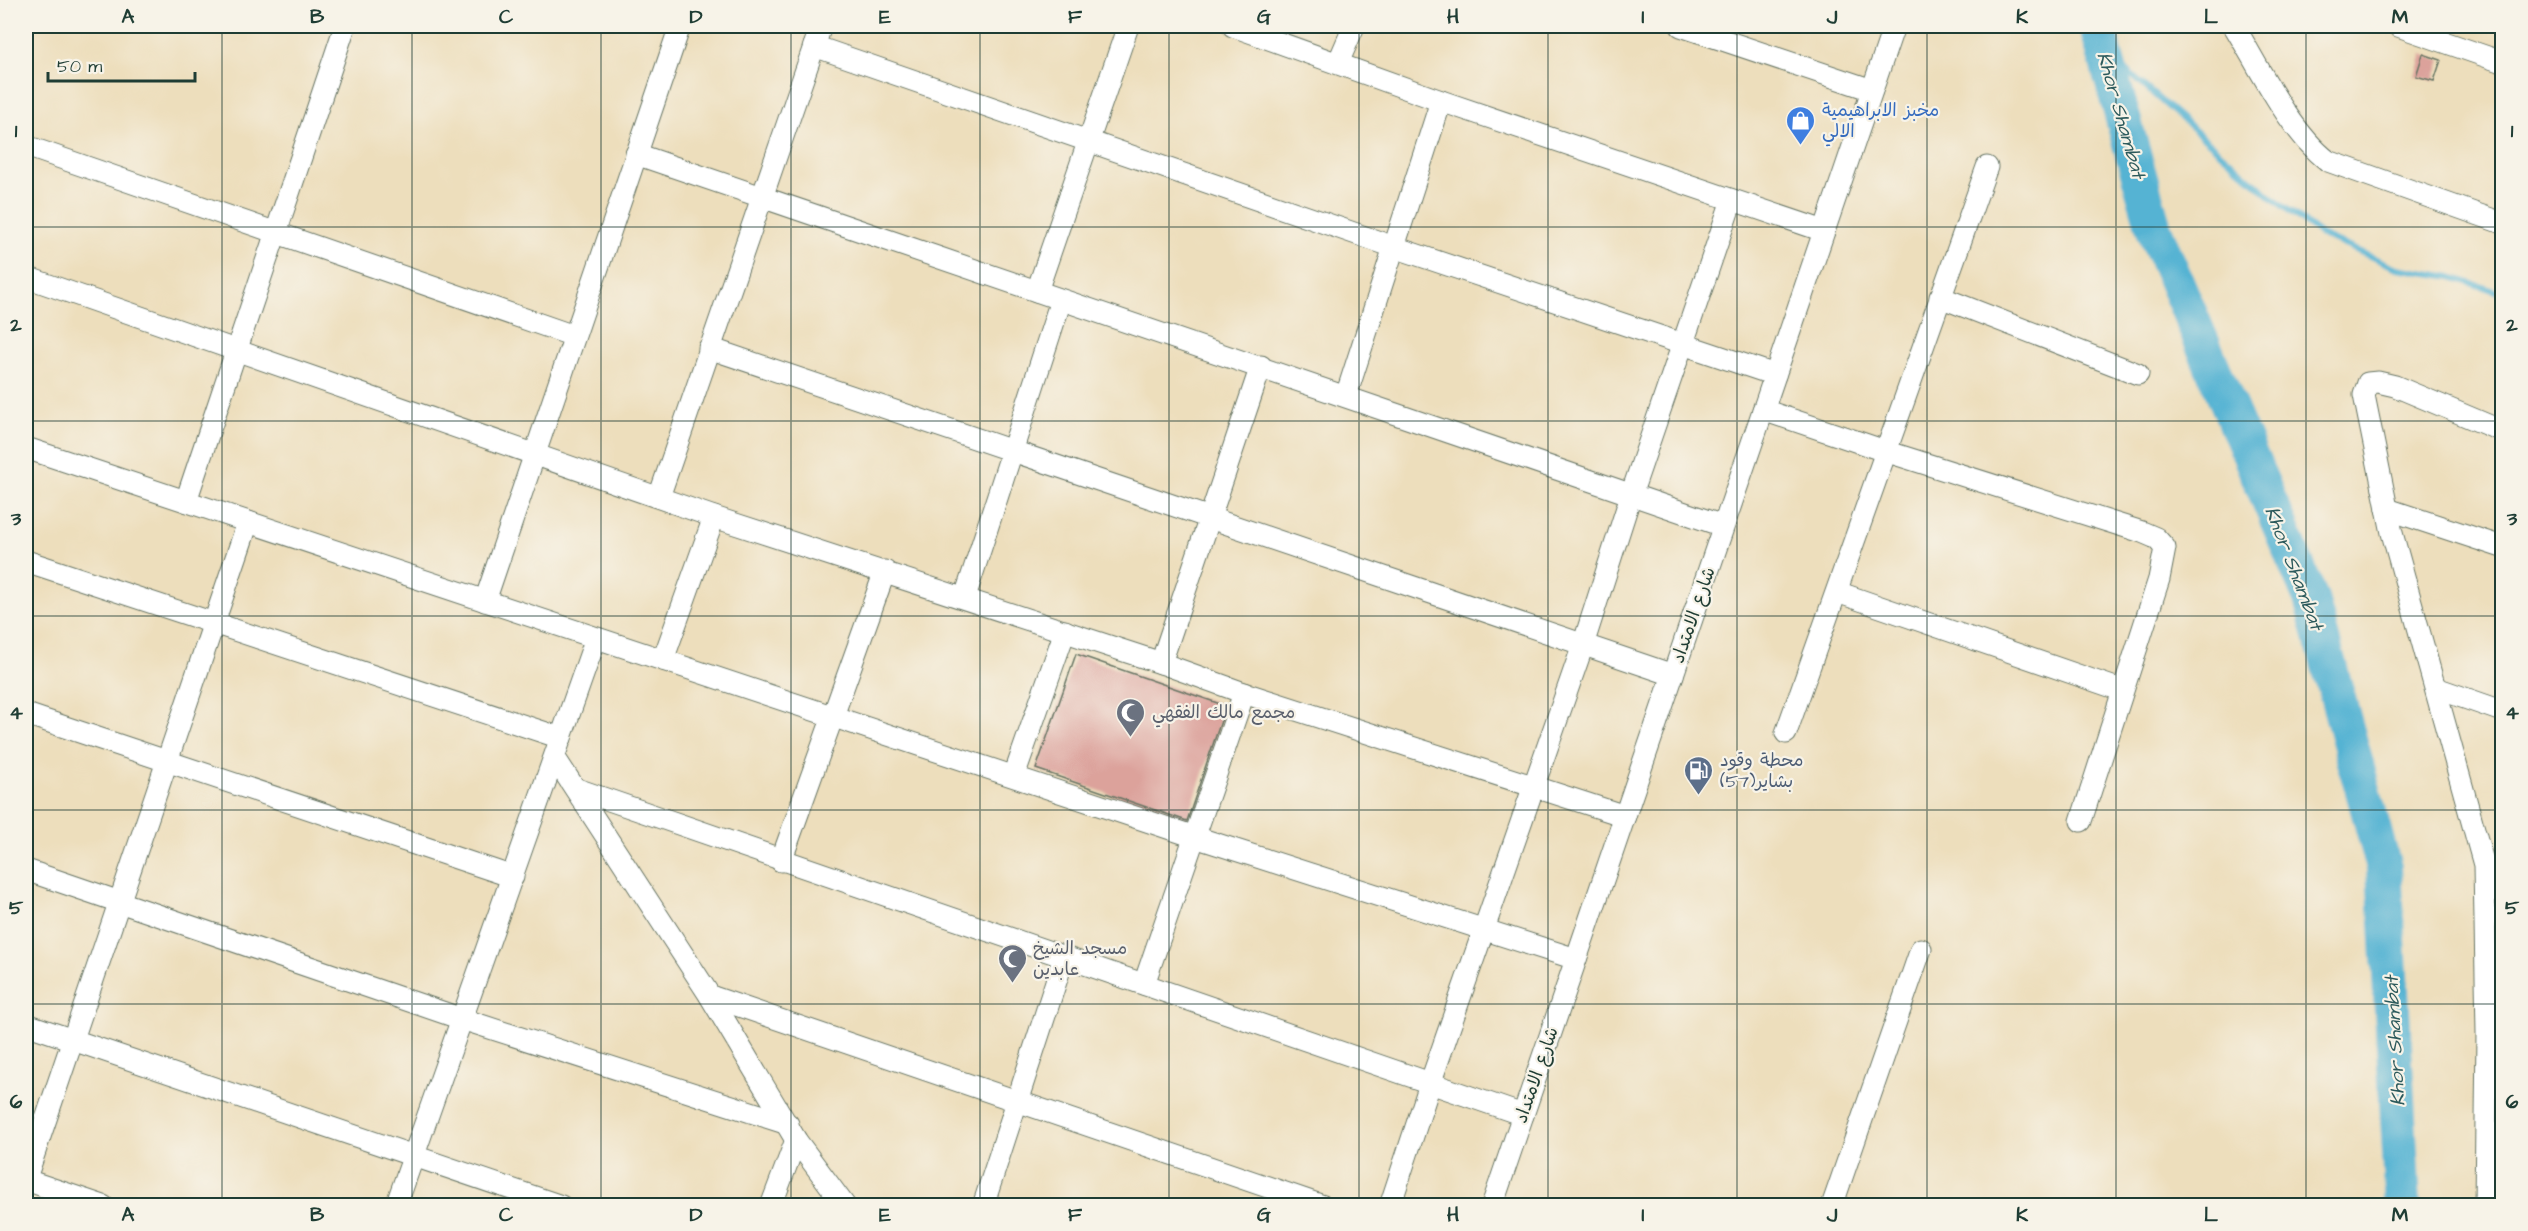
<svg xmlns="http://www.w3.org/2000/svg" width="2528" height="1231" viewBox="0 0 2528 1231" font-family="'Architects Daughter','Playpen Sans Arabic',sans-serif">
<rect width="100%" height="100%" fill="#f7f3e8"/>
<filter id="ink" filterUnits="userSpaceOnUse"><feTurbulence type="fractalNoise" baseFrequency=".0167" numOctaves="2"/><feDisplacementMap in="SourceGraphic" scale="12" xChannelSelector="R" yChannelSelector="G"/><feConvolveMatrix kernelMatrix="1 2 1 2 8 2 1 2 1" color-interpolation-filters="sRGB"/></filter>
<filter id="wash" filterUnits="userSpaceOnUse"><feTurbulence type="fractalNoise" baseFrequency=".008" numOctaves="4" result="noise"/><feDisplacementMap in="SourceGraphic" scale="24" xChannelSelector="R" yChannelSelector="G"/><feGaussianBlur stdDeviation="1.35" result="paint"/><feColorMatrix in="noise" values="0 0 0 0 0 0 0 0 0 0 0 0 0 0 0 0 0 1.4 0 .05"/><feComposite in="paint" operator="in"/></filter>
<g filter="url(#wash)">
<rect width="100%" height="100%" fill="#eddebc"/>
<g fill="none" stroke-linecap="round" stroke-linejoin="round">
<path stroke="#55b3d3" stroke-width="6" d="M2105 52 2275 200 2321 235 2397 268 2451 277 2502 293"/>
<path stroke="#55b3d3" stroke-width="36" d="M2097 26 2155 232 2311 599 2384 868 2403 1206"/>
</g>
<g id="blocks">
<g fill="#dca29b">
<path d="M2423 54 2441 60 2434 81 2416 76Z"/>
<path d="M1076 654 1226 706 1187 821 1036 769Z"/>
</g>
</g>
</g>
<g filter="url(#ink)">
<use href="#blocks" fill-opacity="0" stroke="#677564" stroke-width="1.5"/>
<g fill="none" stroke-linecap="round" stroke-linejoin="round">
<defs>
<g id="minor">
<path d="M1233 26 1441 101 1824 231"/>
<path d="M1681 26 1872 90"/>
<path d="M2234 26C2259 67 2290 132 2328 161L2502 223"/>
<path d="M2398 26 2502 62"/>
<path d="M814 46 1394 247 1775 375"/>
<path d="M1338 63 1354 26"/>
<path d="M26 146 574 336"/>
<path d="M636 154 1723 526"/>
<path d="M26 277 714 517 1161 663 1244 693 1625 816"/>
<path d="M1037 291 1128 26"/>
<path d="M1940 297 2138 374"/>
<path d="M709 348 1673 675"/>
<path d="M1346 396 1441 101"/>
<path d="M1763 410 1885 451 2142 532 2156 538 2165 548 2159 579 2081 821"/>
<path d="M26 448 1195 837 1576 959"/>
<path d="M659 497 821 26"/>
<path d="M186 501 345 26"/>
<path d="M2387 509 2502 547"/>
<path d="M26 561 561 738"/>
<path d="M1837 592 2121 690"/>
<path d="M965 597 1061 300"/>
<path d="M485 601 680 26"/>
<path d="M663 660 714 517"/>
<path d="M1161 663 1261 366"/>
<path d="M2436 688 2502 711"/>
<path d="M26 714 513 877"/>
<path d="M1786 733 1987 167"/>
<path d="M555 758 710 996 796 1140 845 1206"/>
<path d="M1014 776 1065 631"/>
<path d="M577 789 1523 1115"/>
<path d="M781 861 885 571"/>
<path d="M26 870 462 1019 788 1124"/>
<path d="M1144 984 1244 693"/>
<path d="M710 996 1323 1206"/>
<path d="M26 1024 561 1206"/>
<path d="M26 1178 248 522"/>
<path d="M26 1180 103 1206"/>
<path d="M396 1206 596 638"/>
<path d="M771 1206 796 1140"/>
<path d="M983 1206 1064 957"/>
<path d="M1390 1206 1431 1081 1583 645 1631 495 1732 200"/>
<path d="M1492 1206 1894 26"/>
<path d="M1832 1206 1921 949"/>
<path d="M2485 1206 2487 1033 2484 865 2392 533 2364 395 2368 383 2378 382 2395 386 2502 431"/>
</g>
</defs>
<use href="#minor" stroke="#677564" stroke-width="23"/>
<use href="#minor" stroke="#fff" stroke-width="21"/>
</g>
</g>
<path fill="none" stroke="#1f3d34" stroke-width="1.5" stroke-opacity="0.55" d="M222 26V1206M412 26V1206M601 26V1206M791 26V1206M980 26V1206M1169 26V1206M1359 26V1206M1548 26V1206M1737 26V1206M1927 26V1206M2116 26V1206M2306 26V1206M26 227H2502M26 421H2502M26 616H2502M26 810H2502M26 1004H2502"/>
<defs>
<symbol id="shop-pin" viewBox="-11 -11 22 30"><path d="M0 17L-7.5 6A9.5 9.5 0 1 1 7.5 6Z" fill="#3f7fe0" stroke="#f7f3e8"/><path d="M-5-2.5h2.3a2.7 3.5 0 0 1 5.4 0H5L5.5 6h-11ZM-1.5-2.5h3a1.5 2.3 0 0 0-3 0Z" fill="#fff"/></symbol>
<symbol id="mosque-pin" viewBox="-11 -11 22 30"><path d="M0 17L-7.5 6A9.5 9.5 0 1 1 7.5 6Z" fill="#6b7280" stroke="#f7f3e8"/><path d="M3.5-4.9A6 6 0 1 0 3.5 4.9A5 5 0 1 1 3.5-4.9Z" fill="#fff"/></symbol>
<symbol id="fuel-pin" viewBox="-11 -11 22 30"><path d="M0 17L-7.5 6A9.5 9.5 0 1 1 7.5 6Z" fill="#5c6f8a" stroke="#f7f3e8"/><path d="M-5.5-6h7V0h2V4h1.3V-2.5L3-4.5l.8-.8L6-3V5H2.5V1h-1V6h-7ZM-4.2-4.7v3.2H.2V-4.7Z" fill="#fff"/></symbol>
</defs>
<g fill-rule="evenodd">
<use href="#shop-pin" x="1784" y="104" width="33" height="45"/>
<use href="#mosque-pin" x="1114" y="696" width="33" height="45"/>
<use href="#fuel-pin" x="1682" y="754" width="33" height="45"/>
<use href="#mosque-pin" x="996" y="942" width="33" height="45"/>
</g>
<g text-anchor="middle" stroke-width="4.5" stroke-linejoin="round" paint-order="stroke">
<g font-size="18" fill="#366cbe" stroke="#f7f3e8" text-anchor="start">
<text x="1822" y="116">مخبز الابراهيمية<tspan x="1822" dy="21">الالي</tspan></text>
</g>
<g font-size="18" fill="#1f3d34" stroke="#f7f3e8">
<text transform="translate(1693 615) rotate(-71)" y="6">شارع الامتداد</text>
<text transform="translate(1536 1075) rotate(-71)" y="6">شارع الامتداد</text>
</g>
<g font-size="18" fill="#5b616d" stroke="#f7f3e8" text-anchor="start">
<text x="1152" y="718">مجمع مالك الفقهي</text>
<text x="1033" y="954">مسجد الشيخ<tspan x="1033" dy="21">عابدين</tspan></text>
</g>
<g font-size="18" fill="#4e5e75" stroke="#f7f3e8" text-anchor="start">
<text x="1720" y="766">محطة وقود<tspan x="1720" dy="21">بشاير(57)</tspan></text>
</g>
<g font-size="20" font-style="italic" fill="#2c5a5c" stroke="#f7f3e8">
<text transform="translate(2122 115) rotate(74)" y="7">Khor Shambat</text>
<text transform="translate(2295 568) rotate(69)" y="7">Khor Shambat</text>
<text transform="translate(2394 1041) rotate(-93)" y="7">Khor Shambat</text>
</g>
</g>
<rect width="2528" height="1231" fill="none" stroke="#f7f3e8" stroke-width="66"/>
<path d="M48 72v9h147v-9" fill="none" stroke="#1f3d34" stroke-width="3"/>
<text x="57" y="72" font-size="18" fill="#1f3d34" stroke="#f7f3e8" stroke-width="4.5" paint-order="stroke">50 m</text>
<rect x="33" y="33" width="2462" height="1165" fill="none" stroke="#1f3d34" stroke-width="2"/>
<g font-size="20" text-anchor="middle" font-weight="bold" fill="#1f3d34">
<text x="128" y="23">A</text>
<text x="317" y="23">B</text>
<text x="506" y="23">C</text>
<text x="696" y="23">D</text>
<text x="885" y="23">E</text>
<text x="1075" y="23">F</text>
<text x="1264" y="23">G</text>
<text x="1453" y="23">H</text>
<text x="1643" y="23">I</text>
<text x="1832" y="23">J</text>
<text x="2022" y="23">K</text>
<text x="2211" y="23">L</text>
<text x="2400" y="23">M</text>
<text x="16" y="137">1</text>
<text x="2512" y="137">1</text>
<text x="16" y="331">2</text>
<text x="2512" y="331">2</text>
<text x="16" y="525">3</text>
<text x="2512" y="525">3</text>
<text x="16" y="719">4</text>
<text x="2512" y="719">4</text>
<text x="16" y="914">5</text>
<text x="2512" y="914">5</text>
<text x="16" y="1108">6</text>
<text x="2512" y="1108">6</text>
<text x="128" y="1221">A</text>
<text x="317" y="1221">B</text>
<text x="506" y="1221">C</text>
<text x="696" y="1221">D</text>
<text x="885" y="1221">E</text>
<text x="1075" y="1221">F</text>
<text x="1264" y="1221">G</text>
<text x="1453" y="1221">H</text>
<text x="1643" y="1221">I</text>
<text x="1832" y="1221">J</text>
<text x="2022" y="1221">K</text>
<text x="2211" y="1221">L</text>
<text x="2400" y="1221">M</text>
</g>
</svg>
